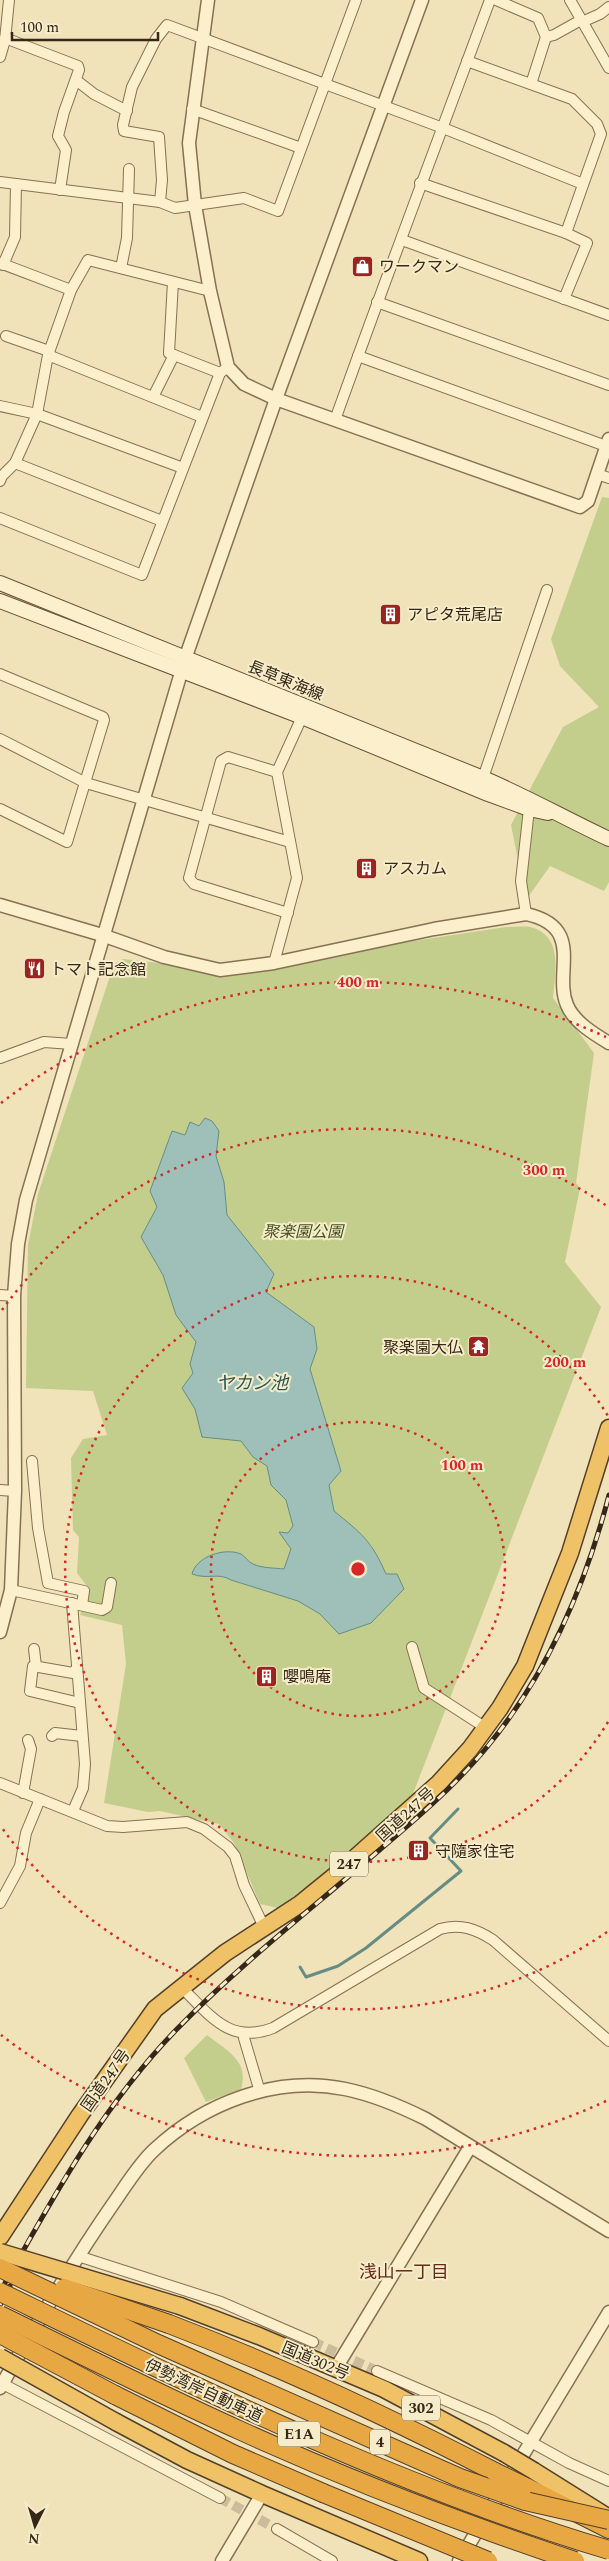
<svg xmlns="http://www.w3.org/2000/svg" width="609" height="2561" viewBox="0 0 609 2561" font-family="Spectral,'Noto Sans JP',serif">
<rect width="100%" height="100%" fill="#f0e2b9"/>
<g fill="#c3ce8d">
<path d="M602 497 609 498V882L604 891 550 866 526 900 511 825 563 727 599 707 560 666 551 639Z"/>
<path d="M506 927C514 927 523 926 530 927 564 935 555 973 553 998L594 1053 576 1183 580 1188 565 1262 601 1307 406 1812 278 1908 260 1904 234 1843 219 1824 160 1811 148 1812 104 1803 126 1664 122 1625 80 1615 90 1590 77 1573 79 1537 73 1530 71 1458 83 1439 107 1435 93 1391 26 1388 28 1245 38 1194 114 964 123 959 220 970Z"/>
<path d="M207 2035C226 2050 250 2061 241 2089L206 2102 184 2058Z"/>
</g>
<path fill="#9ec0b8" stroke="#668d85" d="M205 1118 212 1121 219 1131 216 1156 224 1182 227 1215 274 1274 266 1292 314 1327 317 1349 310 1369 341 1471 329 1485 334 1511C362 1534 371 1540 386 1574H397L404 1589 371 1623 339 1634 320 1614 298 1601 231 1580C218 1572 208 1580 192 1574 196 1557 224 1547 241 1554 245 1556 248 1562 253 1564 261 1568 275 1568 284 1569L291 1549 279 1532 288 1533 293 1526 286 1500 271 1485 267 1466 253 1457 241 1441 202 1437 195 1409 182 1388 193 1373 190 1364 196 1342 176 1315 163 1275 141 1237 157 1207 150 1191 172 1131 185 1135 190 1122 199 1126Z"/>
<g fill="none" stroke-linecap="round" stroke-linejoin="round">
<path stroke="#668d85" stroke-width="3" d="M300 1967 306 1977 338 1966 366 1948 461 1871 430 1838 458 1809"/>
<g stroke="#cbbd99" stroke-width="10" stroke-dasharray="10 5" stroke-linecap="butt">
<path d="M313 2342 377 2371"/>
<path d="M220 2498 277 2529"/>
</g>
<defs>
<g id="minor">
<path d="M496 0 538 18 546 37 531 84"/>
<path d="M570 0 609 68"/>
<path d="M582 22 600 14 609 7"/>
<path d="M546 37 554 35 581 20"/>
<path d="M5 38 78 66 79 70 64 112 58 136 66 150 60 190"/>
<path d="M0 57 5 40 9 0"/>
<path d="M467 61 572 99 597 124 601 134 566 233"/>
<path d="M76 80 94 94 127 111"/>
<path d="M192 109 301 148"/>
<path d="M0 182 160 202 175 208 244 198 278 211 356 0"/>
<path d="M420 183 566 233 587 243 564 299"/>
<path d="M160 202 162 180 159 137 124 131 123 125 132 87 156 39 167 25 443 128 583 184"/>
<path d="M402 240 609 315"/>
<path d="M0 263 71 290"/>
<path d="M3 265 15 237 16 184"/>
<path d="M121 268 127 238 129 169"/>
<path d="M173 282 169 353 174 355"/>
<path d="M377 302 609 385"/>
<path d="M6 336 49 351"/>
<path d="M48 355 202 417"/>
<path d="M358 356 606 446"/>
<path d="M153 397 174 355 220 373"/>
<path d="M0 406 37 414 183 468"/>
<path d="M335 420C385 280 438 140 490 0"/>
<path d="M15 463 162 521"/>
<path d="M597 474 609 478"/>
<path d="M0 481 2 476 15 463 37 414 48 355 71 290 88 260 210 291"/>
<path d="M0 518 142 575 220 373 228 367"/>
<path d="M0 674 103 717 104 720 67 842 0 809"/>
<path d="M0 739 86 783 290 842"/>
<path d="M277 772 228 757 221 761 189 878 194 884 288 913"/>
<path d="M483 778 547 590"/>
<path d="M526 914 521 881 529 809"/>
<path d="M274 963 297 878 277 772 302 717"/>
<path d="M0 1058 44 1042 72 1044"/>
<path d="M0 1295 14 1296"/>
<path d="M32 1461 38 1528 48 1583 84 1591 82 1605"/>
<path d="M0 1490 15 1491"/>
<path d="M11 1590 102 1610 107 1607 111 1583"/>
<path d="M72 1603 85 1764 83 1788 73 1811"/>
<path d="M412 1647 424 1688 486 1728"/>
<path d="M34 1649 36 1666"/>
<path d="M77 1668 73 1673 33 1666 30 1691 80 1703"/>
<path d="M52 1736 55 1733 82 1736"/>
<path d="M0 1783 107 1826 123 1827 187 1822 204 1829 228 1847 235 1856 244 1885 264 1927"/>
<path d="M23 1793 31 1749 28 1740"/>
<path d="M0 1903 20 1866 26 1833 40 1799"/>
<path d="M181 1987C210 2015 229 2045 273 2028L440 1929C460 1923 476 1929 493 1940L609 2041"/>
<path d="M245 2033 244 2038 260 2092"/>
<path d="M78 2256 221 2302 313 2342"/>
<path d="M377 2371 491 2420 569 2463 609 2481"/>
<path d="M3 2384 220 2498"/>
<path d="M277 2529 332 2561"/>
</g>
<g id="tertiary">
<path d="M208 0 189 143 195 205 210 291 228 367 244 384 276 399 580 507 588 501 609 439"/>
<path d="M0 905 102 935 164 957 220 970 274 963 434 929 526 914C586 927 553 972 567 1005 574 1022 594 1034 609 1043"/>
<path d="M0 1632 11 1590 15 1491 14 1296 18 1244 26 1200 185 659 276 399 422 0"/>
<path d="M336 2368 470 2147"/>
<path d="M0 2388C35 2326 72 2263 113 2204 125 2187 138 2165 154 2150 204 2103 276 2075 345 2089 374 2095 400 2106 426 2119L609 2231"/>
<path d="M222 2561 262 2494"/>
<path d="M459 2561 609 2312"/>
</g>
<g id="secondary">
<path d="M0 583 483 778C526 796 566 819 609 839"/>
<path d="M0 601 302 717 488 794 529 809 548 813"/>
</g>
<g id="trunk">
<path d="M0 2237 80 2115 155 2009 225 1953 300 1904 337 1874 439 1783 470 1749 500 1708 525 1666 570 1553 609 1428"/>
<path d="M180 2306 259 2336 384 2389 504 2453"/>
<path d="M116 2422 187 2460 262 2494 419 2561"/>
<path d="M534 2471 609 2518"/>
</g>
<g id="motorway">
<path d="M169 2324C281 2367 389 2417 495 2472"/>
<path d="M115 2395 233 2454 323 2493"/>
<path d="M524 2486 609 2529"/>
</g>
</defs>
<use href="#minor" stroke="#877153" stroke-width="12"/>
<use href="#tertiary" stroke="#877153" stroke-width="15"/>
<use href="#secondary" stroke="#685237" stroke-width="16"/>
<use href="#trunk" stroke="#543f28" stroke-width="19"/>
<use href="#motorway" stroke="#543f28" stroke-width="20"/>
<use href="#minor" stroke="#fbefcc" stroke-width="10"/>
<use href="#tertiary" stroke="#fbefcc" stroke-width="12"/>
<use href="#secondary" stroke="#fbefcc" stroke-width="14"/>
<use href="#trunk" stroke="#efc268" stroke-width="16"/>
<use href="#motorway" stroke="#e7a742" stroke-width="18"/>
<defs>
<g id="rail">
<path d="M0 2292C52 2199 102 2106 177 2029 238 1966 309 1911 376 1853 415 1820 455 1786 487 1747 548 1673 585 1587 609 1495"/>
<path d="M0 2305 10 2286"/>
</g>
</defs>
<use href="#rail" stroke="#352819" stroke-width="5"/>
<use href="#rail" stroke="#f7ecc9" stroke-width="3" stroke-dasharray="9" stroke-linecap="butt"/>
<defs>
<g id="trunk-bridge">
<path d="M0 2252 180 2306"/>
<path d="M0 2357 116 2422"/>
<path d="M504 2453 534 2471"/>
</g>
<g id="motorway-bridge">
<path d="M0 2268 158 2344 460 2478 525 2501 609 2520"/>
<path d="M64 2288 169 2324"/>
<path d="M0 2292C198 2388 397 2487 609 2550"/>
<path d="M0 2315C80 2354 159 2394 239 2430 349 2480 461 2523 575 2561"/>
<path d="M0 2334 115 2395"/>
<path d="M495 2472 524 2486"/>
<path d="M323 2493 488 2561"/>
</g>
</defs>
<use href="#trunk-bridge" stroke="#543f28" stroke-width="19" stroke-linecap="butt"/>
<use href="#motorway-bridge" stroke="#543f28" stroke-width="20" stroke-linecap="butt"/>
<use href="#trunk-bridge" stroke="#efc268" stroke-width="16"/>
<use href="#motorway-bridge" stroke="#e7a742" stroke-width="18"/>
</g>
<g fill="none" stroke="#d62828" stroke-width="2.5" stroke-dasharray="2.5 5">
<circle cx="358" cy="1569" r="147"/>
<path d="M608 1722A293 293 0 1 1 608 1416"/>
<path d="M607 1932A440 440 0 0 1 2 1828M2 1310A440 440 0 0 1 607 1206"/>
<path d="M606 2101A587 587 0 0 1 1 2035M1 1103A587 587 0 0 1 606 1037"/>
</g>
<defs>
<symbol id="shop-square" viewBox="-11 -11 22 22"><rect x="-9" y="-9" width="18" height="18" rx="4" fill="#992520" stroke="#f7ecc9"/><path d="M-5-2.5h2.3a2.7 3.5 0 0 1 5.4 0H5L5.5 6h-11ZM-1.5-2.5h3a1.5 2.3 0 0 0-3 0Z" fill="#fff"/></symbol>
<symbol id="building-square" viewBox="-11 -11 22 22"><rect x="-9" y="-9" width="18" height="18" rx="4" fill="#992520" stroke="#f7ecc9"/><path d="M-4-6H4V6H1V3H-1V6H-4ZM-2.5-4.3h1.7v1.8h-1.7ZM.8-4.3h1.7v1.8H.8ZM-2.5-1h1.7V.8h-1.7ZM.8-1h1.7V.8H.8Z" fill="#fff"/></symbol>
<symbol id="restaurant-square" viewBox="-11 -11 22 22"><rect x="-9" y="-9" width="18" height="18" rx="4" fill="#992520" stroke="#f7ecc9"/><path d="M-5-6h1v4h1v-4h1v4h1v-4h1v5L-1.5 .5V6h-2V.5L-5-1ZM5-6V6H3V1.5H1.5Q1.5-4 5-6Z" fill="#fff"/></symbol>
<symbol id="temple-square" viewBox="-11 -11 22 22"><rect x="-9" y="-9" width="18" height="18" rx="4" fill="#992520" stroke="#f7ecc9"/><path d="M0-6L5-2H3V0L6.5 2.5H4V6H1.5V3h-3V6H-4V2.5H-6.5L-3 0V-2H-5Z" fill="#fff"/></symbol>
</defs>
<g fill-rule="evenodd">
<use href="#shop-square" x="350" y="254" width="25" height="25"/>
<use href="#building-square" x="378" y="602" width="25" height="25"/>
<use href="#building-square" x="354" y="856" width="25" height="25"/>
<use href="#restaurant-square" x="22" y="956" width="25" height="25"/>
<use href="#temple-square" x="466" y="1334" width="25" height="25"/>
<use href="#building-square" x="254" y="1664" width="25" height="25"/>
<use href="#building-square" x="406" y="1838" width="25" height="25"/>
</g>
<g text-anchor="middle" stroke-width="4" stroke-linejoin="round" paint-order="stroke">
<g fill="#f7ecc9" stroke="#6f634e" stroke-width="1">
<rect x="330" y="1851.5" width="38" height="25" rx="4"/>
<rect x="402" y="2395.5" width="38" height="25" rx="4"/>
<rect x="278" y="2421.5" width="42" height="25" rx="4"/>
<rect x="370" y="2429.5" width="20" height="25" rx="4"/>
</g>
<g font-size="15" font-weight="bold" fill="#352819">
<text x="349" y="1869">247</text>
<text x="421" y="2413">302</text>
<text x="299" y="2439">E1A</text>
<text x="380" y="2447">4</text>
</g>
<g font-size="16" fill="#352819" stroke="#f7ecc9" text-anchor="start">
<text x="379" y="272">ワークマン</text>
<text x="407" y="620">アピタ荒尾店</text>
<text x="383" y="874">アスカム</text>
<text x="50" y="975">トマト記念館</text>
<text x="463" y="1353" text-anchor="end">聚楽園大仏</text>
<text x="283" y="1682">嚶鳴庵</text>
<text x="435" y="1857">守隨家住宅</text>
</g>
<g font-size="16" fill="#352819" stroke="#f7ecc9">
<text transform="translate(286 680) rotate(22)" y="6">長草東海線</text>
<text transform="translate(405 1814) rotate(-42)" y="6">国道247号</text>
<text transform="translate(105 2080) rotate(-55)" y="6">国道247号</text>
<text transform="translate(316 2360) rotate(23)" y="6">国道302号</text>
<text transform="translate(204 2390) rotate(25)" y="6">伊勢湾岸自動車道</text>
</g>
<g font-size="16" font-style="italic" fill="#43521f" stroke="#f7ecc9">
<text x="303" y="1237">聚楽園公園</text>
</g>
<g font-size="18" font-style="italic" fill="#275655" stroke="#f7ecc9">
<text x="252" y="1389">ヤカン池</text>
</g>
<g font-size="18" fill="#642b16" stroke="#f7ecc9">
<text x="404" y="2278">浅山一丁目</text>
</g>
</g>
<circle cx="358" cy="1569" r="8" fill="#d62828" stroke="#f7ecc9" stroke-width="2.5"/>
<g font-size="15" text-anchor="middle" font-weight="bold" fill="#d62828" stroke="#f7ecc9" stroke-width="4" stroke-linejoin="round" paint-order="stroke">
<text x="358" y="987">400 m</text>
<text x="544" y="1175">300 m</text>
<text x="565" y="1367">200 m</text>
<text x="462" y="1470">100 m</text>
</g>
<g transform="translate(35 2526) rotate(185)" stroke="#f7ecc9" stroke-width="4" paint-order="stroke">
<path d="M0-4L9 19L0 12L-9 19Z" fill="#352819"/>
<text y="-8" font-size="14" font-weight="bold" text-anchor="middle" fill="#352819">N</text>
</g>
<path d="M12 32v8h146v-8" fill="none" stroke="#352819" stroke-width="2.5"/>
<text x="20" y="32" font-size="15" fill="#352819" stroke="#f7ecc9" stroke-width="4" paint-order="stroke">100 m</text>
</svg>
